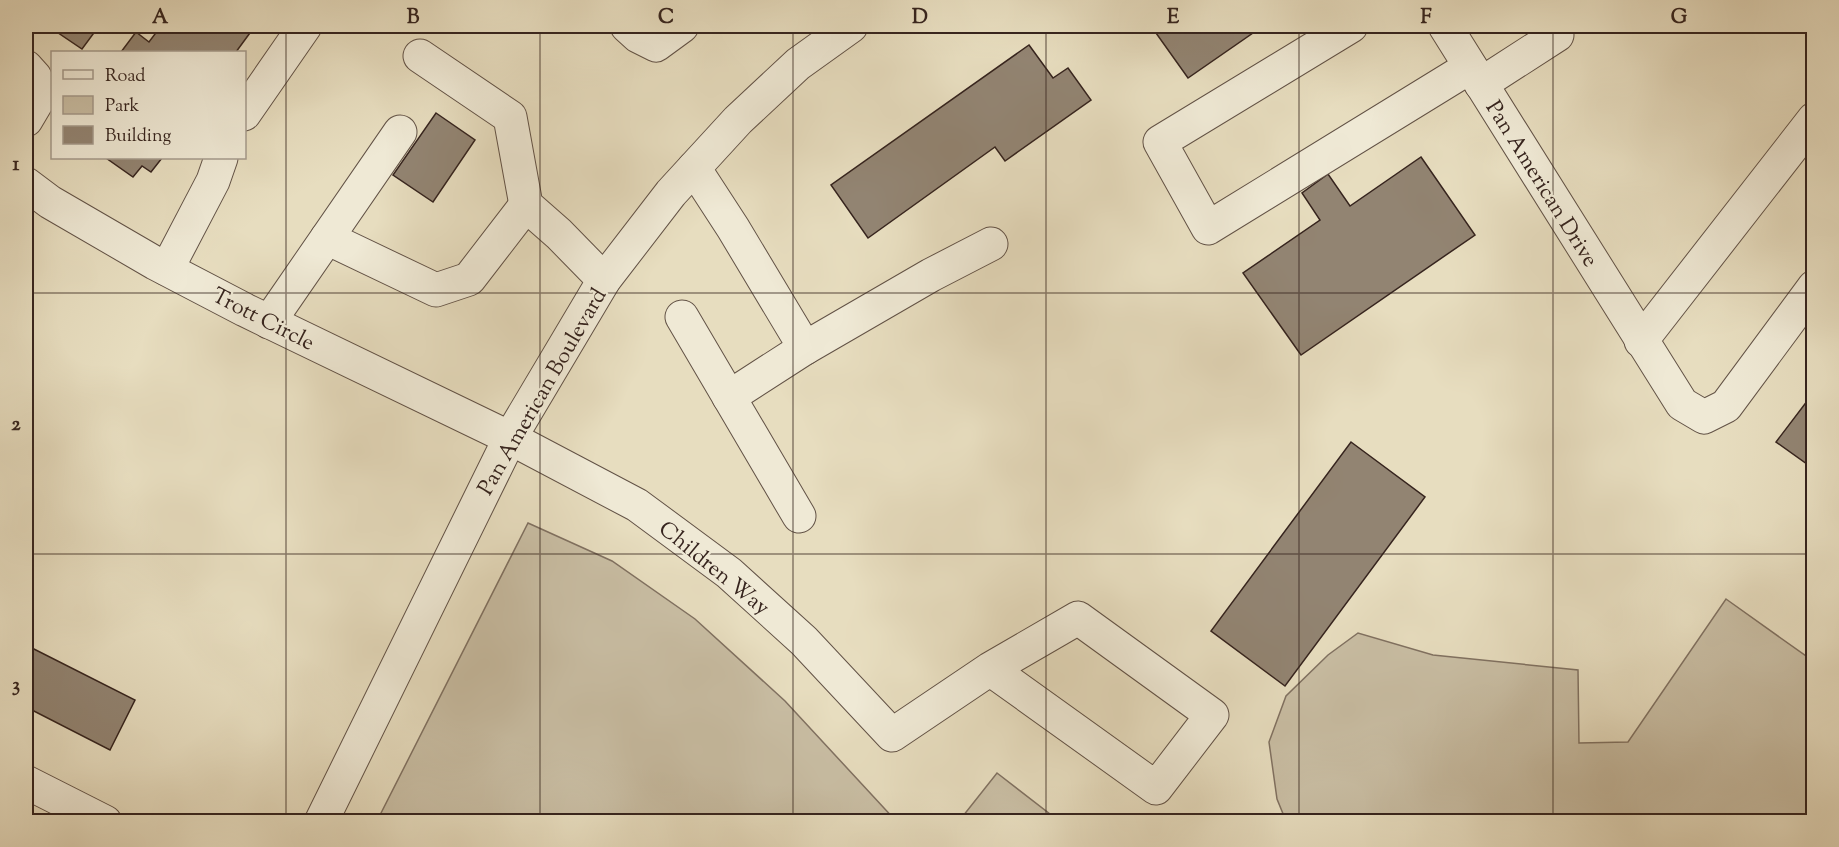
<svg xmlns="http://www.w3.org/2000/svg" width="1839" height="847" viewBox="0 0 1839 847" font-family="'Sorts Mill Goudy',serif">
<rect width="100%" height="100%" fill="#e7ddbf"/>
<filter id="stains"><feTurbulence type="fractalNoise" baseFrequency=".00333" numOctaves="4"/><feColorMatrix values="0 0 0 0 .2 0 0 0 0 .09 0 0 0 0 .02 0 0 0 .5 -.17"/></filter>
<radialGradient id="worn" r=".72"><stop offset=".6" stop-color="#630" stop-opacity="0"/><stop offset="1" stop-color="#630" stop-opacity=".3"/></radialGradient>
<g fill="#c9bea4" stroke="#807161" stroke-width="1.5">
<path d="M528 523 612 561 695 619 785 701 896 821H377Z"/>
<path d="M1726 599 1813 661V821H1286L1277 799 1269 742 1286 696 1328 655 1358 633 1433 655 1578 670 1579 743 1628 742Z"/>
<path d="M997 773 1059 821H959Z"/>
</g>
<g fill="#928472" stroke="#36241e" stroke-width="1.5">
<path d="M48 26H99L82 49Z"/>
<path d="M161 26H255L236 52H121L136 32 149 42Z"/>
<path d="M1151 26H1263L1188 78Z"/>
<path d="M1029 45 1053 78 1068 68 1091 100 1005 161 995 147 868 238 831 185Z"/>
<path d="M436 113 475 140 433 202 393 175Z"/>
<path d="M1421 157 1475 235 1301 355 1243 273 1320 220 1302 193 1328 174 1350 206Z"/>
<path d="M106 158H162L151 172 142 166 133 177Z"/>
<path d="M1814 392V469L1776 442Z"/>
<path d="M1351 442 1425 497 1285 686 1211 631Z"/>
<path d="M26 645 135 700 110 750 26 707Z"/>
</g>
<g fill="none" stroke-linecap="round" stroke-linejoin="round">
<defs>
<g id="minor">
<path d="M627 26 638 36 656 45 682 26"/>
<path d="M1351 26 1160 142 1208 228 1470 67"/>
<path d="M1445 26 1682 404 1704 417 1726 406 1814 287"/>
<path d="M420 56 510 117 526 205 559 234 604 280"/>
<path d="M26 67 35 77 42 93 26 120"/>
<path d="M1481 84 1557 35 1551 26"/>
<path d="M244 114 305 26"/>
<path d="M694 168 733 228 805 348 931 275 991 244"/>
<path d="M26 184 50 202 155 263 245 310 510 438 637 505 729 573 804 641 892 735 990 669 1078 618 1212 715 1156 788 990 669"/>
<path d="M327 238 436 290 469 279 526 205"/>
<path d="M167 269 213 181 221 158"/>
<path d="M682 317 799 516"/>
<path d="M269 322 400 132"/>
<path d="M1641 341 1814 119"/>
<path d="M729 397 805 348"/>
<path d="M26 782 105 822"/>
<path d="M321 822 510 438 604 280 671 193 738 120 798 64 851 26"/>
</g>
</defs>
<use href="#minor" stroke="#625246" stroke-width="35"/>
<use href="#minor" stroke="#efe9d5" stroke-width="33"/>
</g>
<path fill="none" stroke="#36241e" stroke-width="1.5" stroke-opacity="0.55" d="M286 26V822M540 26V822M793 26V822M1046 26V822M1299 26V822M1553 26V822M26 293H1814M26 554H1814"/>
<g text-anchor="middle" stroke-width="4.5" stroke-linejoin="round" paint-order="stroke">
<g font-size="22" fill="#36241e" stroke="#efe9d5">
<text transform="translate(1543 183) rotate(58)" y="8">Pan American Drive</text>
<text transform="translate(264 318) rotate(27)" y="8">Trott Circle</text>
<text transform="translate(541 391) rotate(-60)" y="8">Pan American Boulevard</text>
<text transform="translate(715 567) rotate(39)" y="8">Children Way</text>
</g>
</g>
<rect width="1839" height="847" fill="none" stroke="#e7ddbf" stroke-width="66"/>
<rect x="51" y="51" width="195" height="108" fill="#efe9d5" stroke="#a59a8c" stroke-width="1.5"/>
<rect x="63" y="70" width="30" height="9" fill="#efe9d5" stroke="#a59a8c" stroke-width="1.5"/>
<text x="105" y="81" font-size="18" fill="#36241e">Road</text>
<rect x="63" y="96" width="30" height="18" fill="#c9bea4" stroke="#a59a8c" stroke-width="1.5"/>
<text x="105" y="111" font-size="18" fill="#36241e">Park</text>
<rect x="63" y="126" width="30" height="18" fill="#928472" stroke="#a59a8c" stroke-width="1.5"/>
<text x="105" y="141" font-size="18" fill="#36241e">Building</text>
<rect x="33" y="33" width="1773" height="781" fill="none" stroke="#36241e" stroke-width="2"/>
<g font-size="20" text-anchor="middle" font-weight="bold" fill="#36241e">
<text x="160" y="23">A</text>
<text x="413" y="23">B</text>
<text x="666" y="23">C</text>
<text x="920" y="23">D</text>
<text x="1173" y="23">E</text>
<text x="1426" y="23">F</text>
<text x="1679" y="23">G</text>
<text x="16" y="170">1</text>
<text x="16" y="430">2</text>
<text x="16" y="691">3</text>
</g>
<rect width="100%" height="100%" filter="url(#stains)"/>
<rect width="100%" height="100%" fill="url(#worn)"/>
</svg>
